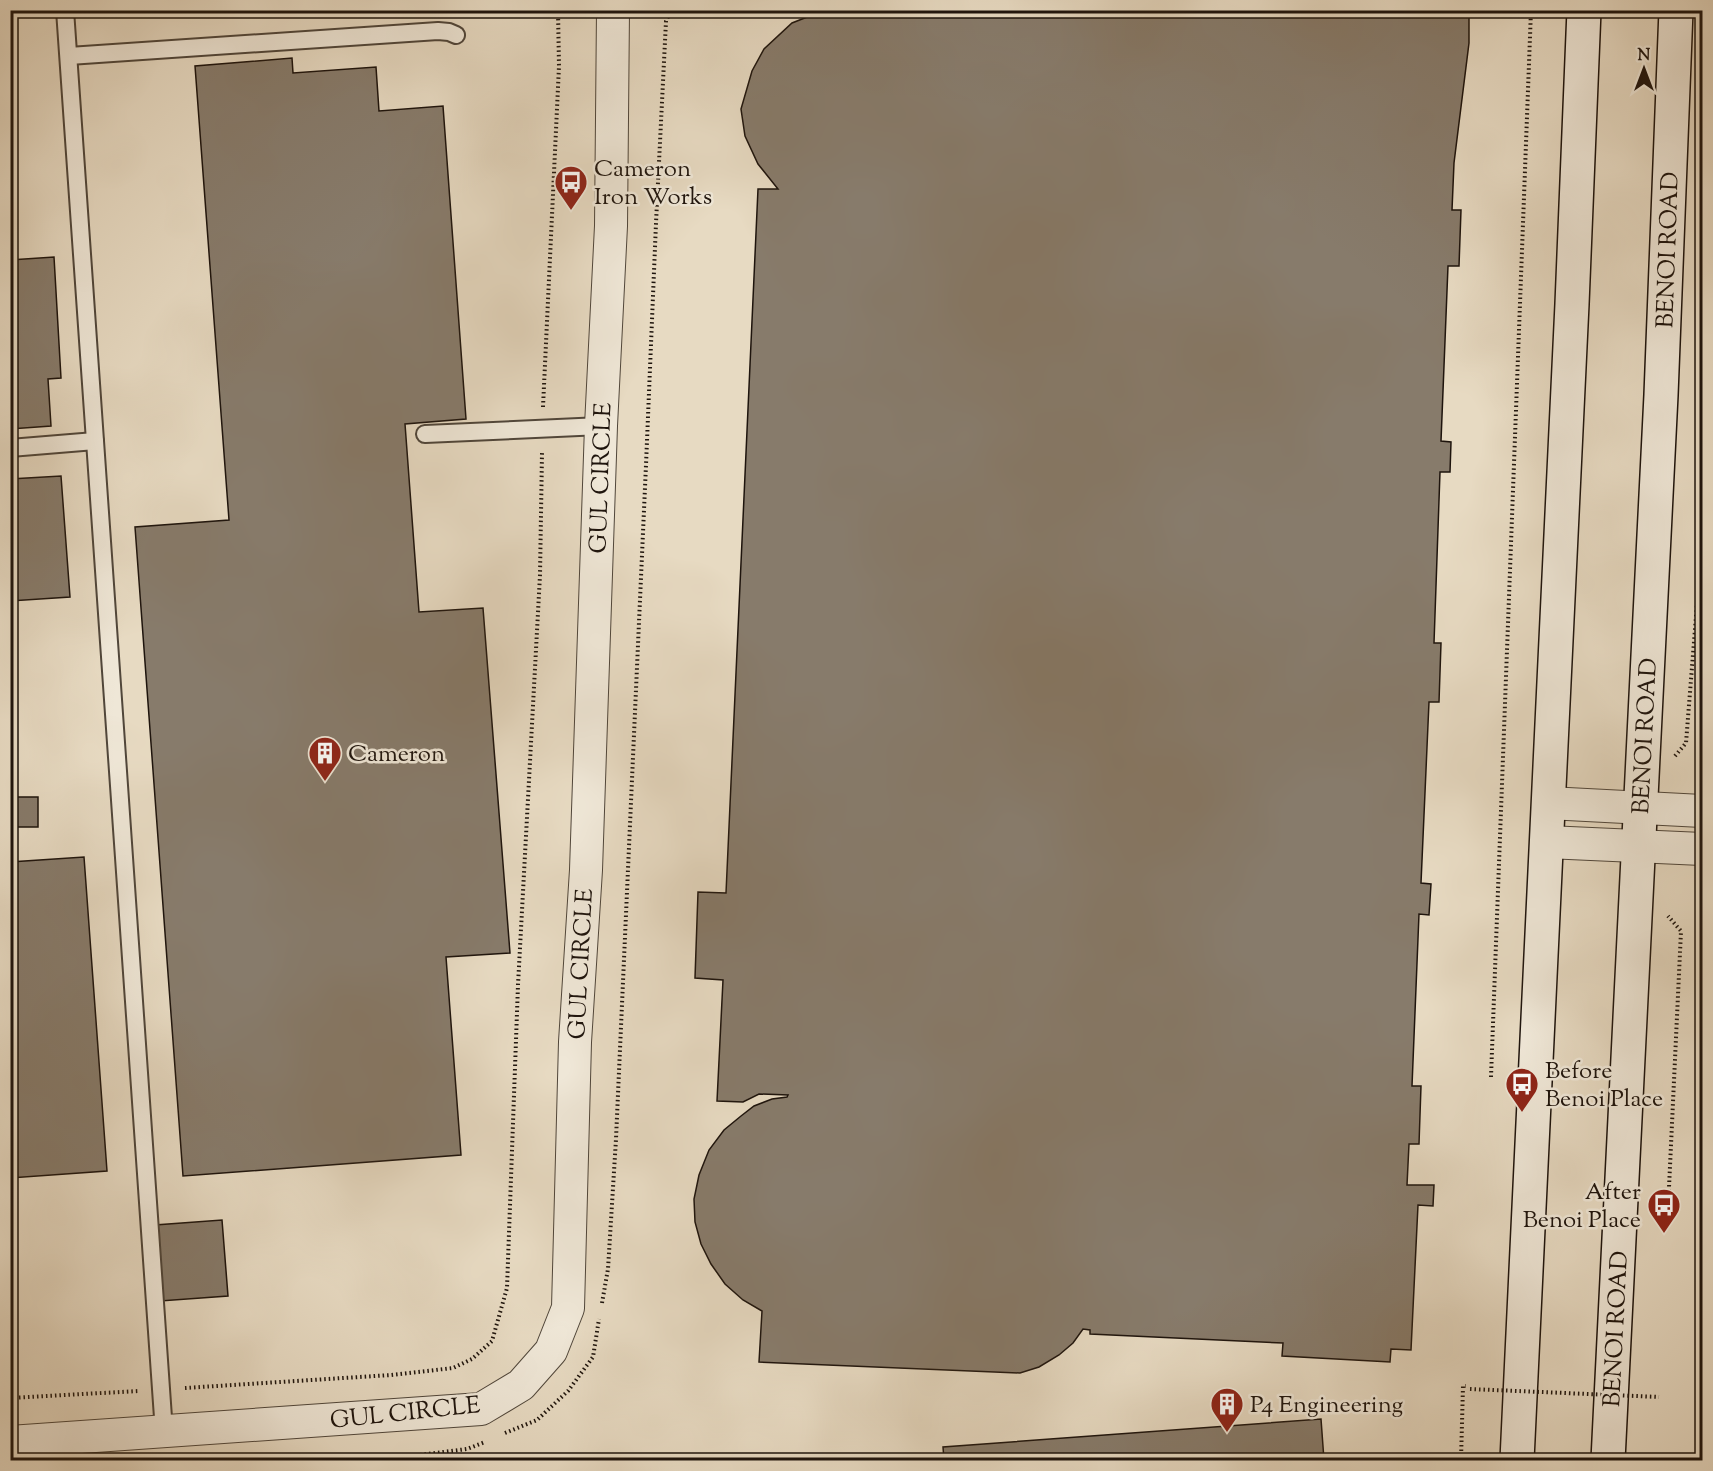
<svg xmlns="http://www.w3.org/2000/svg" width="1713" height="1471" viewBox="0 0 1713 1471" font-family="'Sorts Mill Goudy',serif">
<rect width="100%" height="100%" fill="#e7dac2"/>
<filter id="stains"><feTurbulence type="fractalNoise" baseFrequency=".00333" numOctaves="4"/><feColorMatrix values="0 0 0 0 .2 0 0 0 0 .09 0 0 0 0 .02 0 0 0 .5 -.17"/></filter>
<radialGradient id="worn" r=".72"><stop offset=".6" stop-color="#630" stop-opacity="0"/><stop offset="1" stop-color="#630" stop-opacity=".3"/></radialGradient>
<g fill="#877b6b" stroke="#1e140d" stroke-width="1.5">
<path d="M830 10H1469V43L1454 163 1452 210H1461L1459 266H1448L1441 441 1451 442 1450 472H1440L1434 643H1441L1439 702H1429L1421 883 1431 884 1429 915 1419 914 1412 1086H1421L1419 1144H1409L1407 1185H1434L1433 1206 1418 1205 1411 1350 1391 1349 1390 1362 1282 1356 1283 1343 1090 1334V1330L1083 1329 1073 1343 1059 1355 1039 1367 1020 1373 759 1362 762 1311 743 1300 725 1284 711 1264 701 1244 695 1222 694 1199 699 1175 709 1150 724 1130 741 1116 754 1106 772 1099 787 1097 788 1095 759 1094 743 1102 717 1101 723 980 695 978 698 892 726 893 758 189H778L758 164 745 136 741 109 752 71 764 49 792 23 820 12Z"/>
<path d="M292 58 293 73 376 67 379 111 443 106 466 419 405 424 419 612 483 608 510 953 446 957 461 1155 183 1176 135 527 229 520 195 66Z"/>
<path d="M54 257 61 378 48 379 51 426 10 429V260Z"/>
<path d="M61 476 70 597 10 601V479Z"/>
<rect x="10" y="797" width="28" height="30"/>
<path d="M84 857 107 1171 10 1178V862Z"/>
<path d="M222 1220 228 1296 160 1301 155 1225Z"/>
<path d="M1321 1419 1324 1460H944L943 1447Z"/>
</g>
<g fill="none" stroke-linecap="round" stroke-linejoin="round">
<defs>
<g id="service">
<path d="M65 10 164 1432"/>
<path d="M69 56 438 31 449 32 456 35"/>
<path d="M425 434 601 426"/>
<path d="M10 448 95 441"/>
<path d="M63 1439 64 1460"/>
</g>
<g id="minor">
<path d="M1548 803 1702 811"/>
<path d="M1547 842 1702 849"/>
<path d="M10 1442 481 1409 521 1385 551 1351 568 1308 575 1042 586 870 601 426 611 226 613 10"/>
</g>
<g id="secondary">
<path d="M1517 1460 1572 304 1584 10"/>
<path d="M1608 1460 1661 395 1676 10"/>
</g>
</defs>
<use href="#service" stroke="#50463a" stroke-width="20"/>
<use href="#minor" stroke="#50463a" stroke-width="34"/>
<use href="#secondary" stroke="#1e140d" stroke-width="36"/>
<g stroke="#1e140d" stroke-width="4" stroke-dasharray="1.5 3" stroke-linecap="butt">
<path d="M543 407 559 66 558 10"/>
<path d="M1675 756 1686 743 1698 591 1702 504"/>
<path d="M1491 1077 1531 10"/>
<path d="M1668 1209 1681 931 1668 916"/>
<path d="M602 1303 608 1269 616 1139 646 465 656 223 666 21 671 10"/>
<path d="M185 1388 391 1375 453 1368 472 1359 492 1341 507 1288 518 985 540 575 542 453"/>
<path d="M10 1398 139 1391"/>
<path d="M505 1433 537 1420 568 1391 593 1357 599 1319"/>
<path d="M380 1460 467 1449 485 1442"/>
<path d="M1461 1460 1463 1386H1466"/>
</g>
<use href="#service" stroke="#efe7d7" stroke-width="16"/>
<use href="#minor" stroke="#efe7d7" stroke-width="32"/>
<use href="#secondary" stroke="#efe7d7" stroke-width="33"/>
<path stroke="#1e140d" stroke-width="4" stroke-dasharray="1.5 3" stroke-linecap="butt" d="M1470 1389 1659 1397"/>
</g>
<defs>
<symbol id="bus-pin" viewBox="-11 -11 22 30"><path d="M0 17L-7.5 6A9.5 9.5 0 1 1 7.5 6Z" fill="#8f2418" stroke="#efe7d7"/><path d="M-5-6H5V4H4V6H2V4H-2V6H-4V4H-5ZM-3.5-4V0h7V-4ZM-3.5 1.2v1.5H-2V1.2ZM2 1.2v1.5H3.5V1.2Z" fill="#fff"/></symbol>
<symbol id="building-pin" viewBox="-11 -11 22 30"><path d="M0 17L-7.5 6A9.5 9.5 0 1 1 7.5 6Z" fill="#8f2418" stroke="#efe7d7"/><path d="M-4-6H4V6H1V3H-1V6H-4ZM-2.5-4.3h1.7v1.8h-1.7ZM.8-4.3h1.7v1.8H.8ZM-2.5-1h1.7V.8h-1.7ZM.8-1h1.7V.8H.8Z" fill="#fff"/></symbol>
</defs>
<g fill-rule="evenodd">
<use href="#bus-pin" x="552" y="163" width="38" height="52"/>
<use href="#building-pin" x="306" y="734" width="38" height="52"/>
<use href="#bus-pin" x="1503" y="1065" width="38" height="52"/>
<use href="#bus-pin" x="1645" y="1186" width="38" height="52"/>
<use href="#building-pin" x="1208" y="1385" width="38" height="52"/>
</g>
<g text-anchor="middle" stroke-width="5" stroke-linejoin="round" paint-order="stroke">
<g font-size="24" fill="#1e140d" stroke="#efe7d7" text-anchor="start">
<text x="594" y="176">Cameron<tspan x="594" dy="28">Iron Works</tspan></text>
<text x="348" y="761">Cameron</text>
<text x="1545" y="1078">Before<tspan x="1545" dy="28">Benoi Place</tspan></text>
<text x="1641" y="1199" text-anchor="end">After<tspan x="1641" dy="28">Benoi Place</tspan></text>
<text x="1250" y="1412">P4 Engineering</text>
</g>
<g font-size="24" fill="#1e140d" stroke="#efe7d7">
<text transform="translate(1667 250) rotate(-88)" y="8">BENOI ROAD</text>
<text transform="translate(600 478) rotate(-88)" y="8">GUL CIRCLE</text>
<text transform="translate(1644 736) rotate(-87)" y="8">BENOI ROAD</text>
<text transform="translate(580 964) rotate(-87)" y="8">GUL CIRCLE</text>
<text transform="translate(1615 1329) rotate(-87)" y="8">BENOI ROAD</text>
<text transform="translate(405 1412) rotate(-6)" y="8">GUL CIRCLE</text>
</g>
</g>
<rect width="1713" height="1471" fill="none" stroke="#e7dac2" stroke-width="36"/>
<rect x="12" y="12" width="1689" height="1447" fill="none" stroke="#1e140d" stroke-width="3"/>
<rect x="18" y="18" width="1677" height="1435" fill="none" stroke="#1e140d" stroke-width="1.5"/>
<g transform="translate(1644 69)" stroke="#efe7d7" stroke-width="4.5" paint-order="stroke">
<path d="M0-4.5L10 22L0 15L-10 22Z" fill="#1e140d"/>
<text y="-9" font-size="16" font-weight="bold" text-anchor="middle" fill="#1e140d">N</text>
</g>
<rect width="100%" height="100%" filter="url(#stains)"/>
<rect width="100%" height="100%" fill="url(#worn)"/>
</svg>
